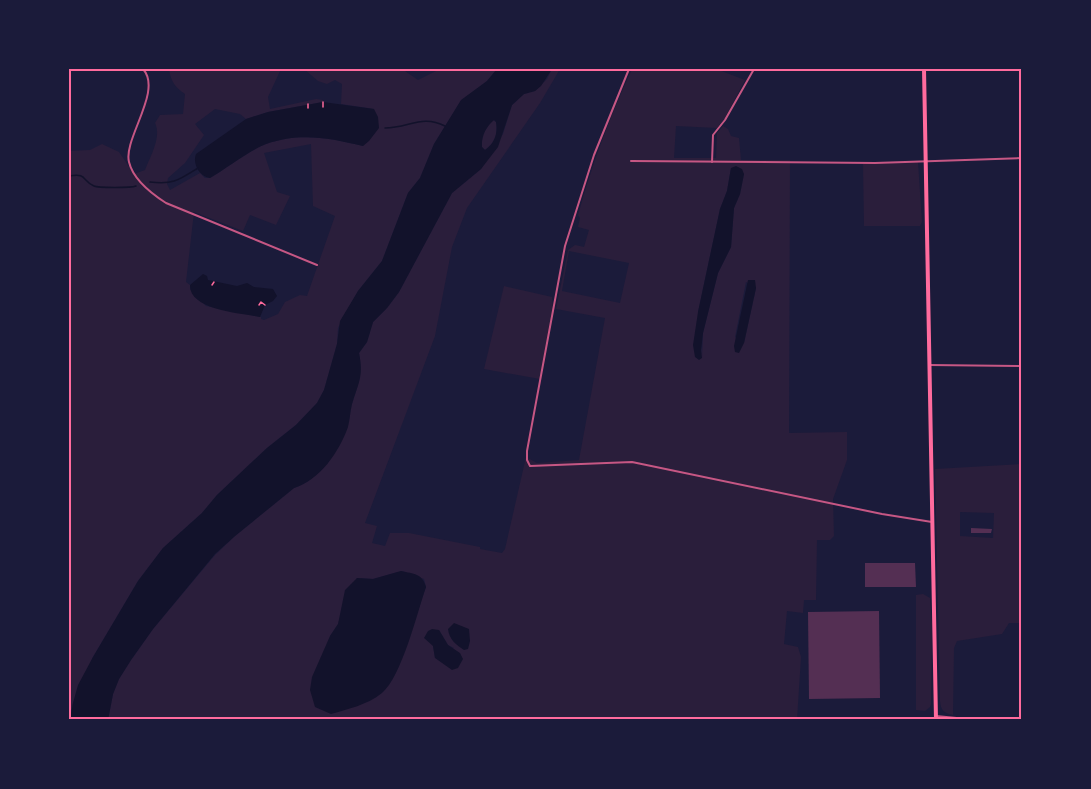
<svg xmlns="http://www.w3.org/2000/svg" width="1091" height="789" viewBox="0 0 1091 789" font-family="'IBM Plex Sans',sans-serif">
<rect width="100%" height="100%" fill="#1b1b3a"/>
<g fill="#2a1e3b" fill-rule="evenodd">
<path d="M169 69H281L268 97 270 109 316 99 323 100V102L268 112 246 119 240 114 215 109 195 124 204 135 185 163 168 178 167 184 170 190 200 173 205 178H210C227 168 248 151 266 144 300 132 330 138 363 146L374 109 341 104 342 84 335 80 327 84 318 81 304 69H402L418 80 440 69H497L487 81 461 101 434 144 420 178 408 193 382 261 358 291 338 328 337 344 324 390 317 403 296 425 267 448 217 495 202 513 163 548 138 581 93 657 73 703 69 720V151L90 150 102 144 119 152 134 174 145 170C150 157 162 137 155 123L160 115 183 114 185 94C175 87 171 82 169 69ZM311 144 313 206 335 216 307 296 300 295 285 302 278 314 264 320 261 319V317L206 306 190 289V285L186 282 194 212 243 231 250 215 276 225 290 196 277 192 264 153Z"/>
<path d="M552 69H560L540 103 467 208 452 247 435 336 365 523 377 526 372 543 385 546 390 533H409L480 547V549L502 553 505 549 526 457 537 463 579 460 605 318 556 309 568 250 575 245 584 247 589 230 578 227 580 218 578 215C592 164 610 116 632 69H716L745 80 724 120 717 128 676 126 674 158H716L717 133 723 126 728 129 731 136 739 138 741 160H790L789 433 847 432V460L833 499 834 536 830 540H817L816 600H804L803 613 787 611 784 644 798 647 801 657 797 720H108L113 694 119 679 131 660 153 629 215 555 235 536 294 488C320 480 337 451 347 426 350 420 350 411 352 404 358 384 363 375 359 353L367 342 373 322 387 308 399 292 452 193 481 169 503 134 512 105 524 94 535 91 547 79ZM731 168 744 174 740 194 734 208 731 247 718 273 703 333 702 358 698 312 720 209 727 191ZM569 251 629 263 620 303 562 291ZM746 282 756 288 744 343 735 337ZM402 571 424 579 426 587 398 668 383 692 330 636 338 624 357 578 373 579ZM439 630 448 645 454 648 435 658 433 646 431 643Z"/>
<path d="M493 120 496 122C498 133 495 143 485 150L482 147C481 136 486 127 493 120Z"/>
<path d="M918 162 922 222 920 226H864L863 164Z"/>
<path d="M504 286 552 297 553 309 540 379 484 369Z"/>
<path d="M1022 464V623H1009L1002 634 957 641 954 648 953 715C943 713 941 710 940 701L935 469ZM960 512 994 513 993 538 960 536Z"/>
<path d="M923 594 930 598 932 623 931 704 930 707 925 711 916 710V595Z"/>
</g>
<g fill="#12122b" fill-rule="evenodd">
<path d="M497 69H552L541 86 535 91 524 94 512 105 498 147 481 169 452 193 399 292 387 308 373 322 367 342 359 353C364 377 358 383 352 404 350 411 350 419 348 427 339 452 320 480 294 488L235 536 215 554 153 629 131 660 119 679 113 694 108 720H70L73 703 78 685 93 657 138 581 163 548 202 513 217 495 267 448 296 425 317 403 324 390 337 344 340 321 358 291 382 261 408 193 420 178 434 144 461 100 487 81ZM494 120 496 122C498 133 495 143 485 150L482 147C481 136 486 127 494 120Z"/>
<path d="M323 102 374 109 378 117 379 128 369 141 363 146C330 138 300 132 266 144 248 151 227 168 210 178 200 177 192 164 196 154L246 119 268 112Z"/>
<path d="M736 166 742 169 744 174 740 194 734 208 731 247 718 273 703 333 701 350 702 358 699 360 695 357 693 345 698 312 720 209 727 191 731 168Z"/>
<path d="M203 274 207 276 208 280 237 286 247 283 254 287 273 289 277 296 273 301 265 305 260 317C241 313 189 310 190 285Z"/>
<path d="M748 280H755L756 288 744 343 739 353 735 352 734 346Z"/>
<path d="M401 571C414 574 422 573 426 587 417 613 402 676 382 693 367 705 348 709 331 714L315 707 310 690 312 677 330 636 338 624 345 590 357 578 373 579Z"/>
<path d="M454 623 469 629 470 641 468 649 464 650C456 645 449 639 448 629Z"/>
<path d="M432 629 439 630 448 645 460 653 463 659 458 668 452 670 435 658 433 646 424 638 428 631Z"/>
</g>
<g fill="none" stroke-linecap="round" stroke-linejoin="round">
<g stroke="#12122b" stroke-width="1.5">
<path d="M385 128C409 128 422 114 445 126"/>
<path d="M69 176C88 173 81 180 94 186 98 188 131 188 136 186"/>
<path d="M150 182C173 185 179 180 198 168"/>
</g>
</g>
<g fill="#542f53">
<path d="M971 528 992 529 991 533H971Z"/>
<path d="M865 563H915L916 587H865Z"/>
<path d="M879 611 880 698 809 699 808 612Z"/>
</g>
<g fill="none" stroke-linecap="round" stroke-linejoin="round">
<g stroke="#ff6b9d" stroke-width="1.5">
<path d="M308 104V108"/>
<path d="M323 107V102"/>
<path d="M212 285 214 282"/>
<path d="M259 305 261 302 265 305"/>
</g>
<g stroke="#c65784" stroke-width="2">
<path d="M143 69C163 91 123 139 129 162 133 179 152 194 166 203L317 265"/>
<path d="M629 69 594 155 565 246 527 451V460L530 466 632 462 882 514 932 522"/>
<path d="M631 161 875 163 1022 158"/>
<path d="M712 162 713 135 725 120 754 69"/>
<path d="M929 365 1022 366"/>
<path d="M936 716 977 720"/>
</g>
<path stroke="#ff6b9d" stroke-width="4" d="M924 69 936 720"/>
</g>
<rect width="1091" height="789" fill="none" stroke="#1b1b3a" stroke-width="141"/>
<rect x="70" y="70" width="950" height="648" fill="none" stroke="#ff6b9d" stroke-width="2"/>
</svg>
